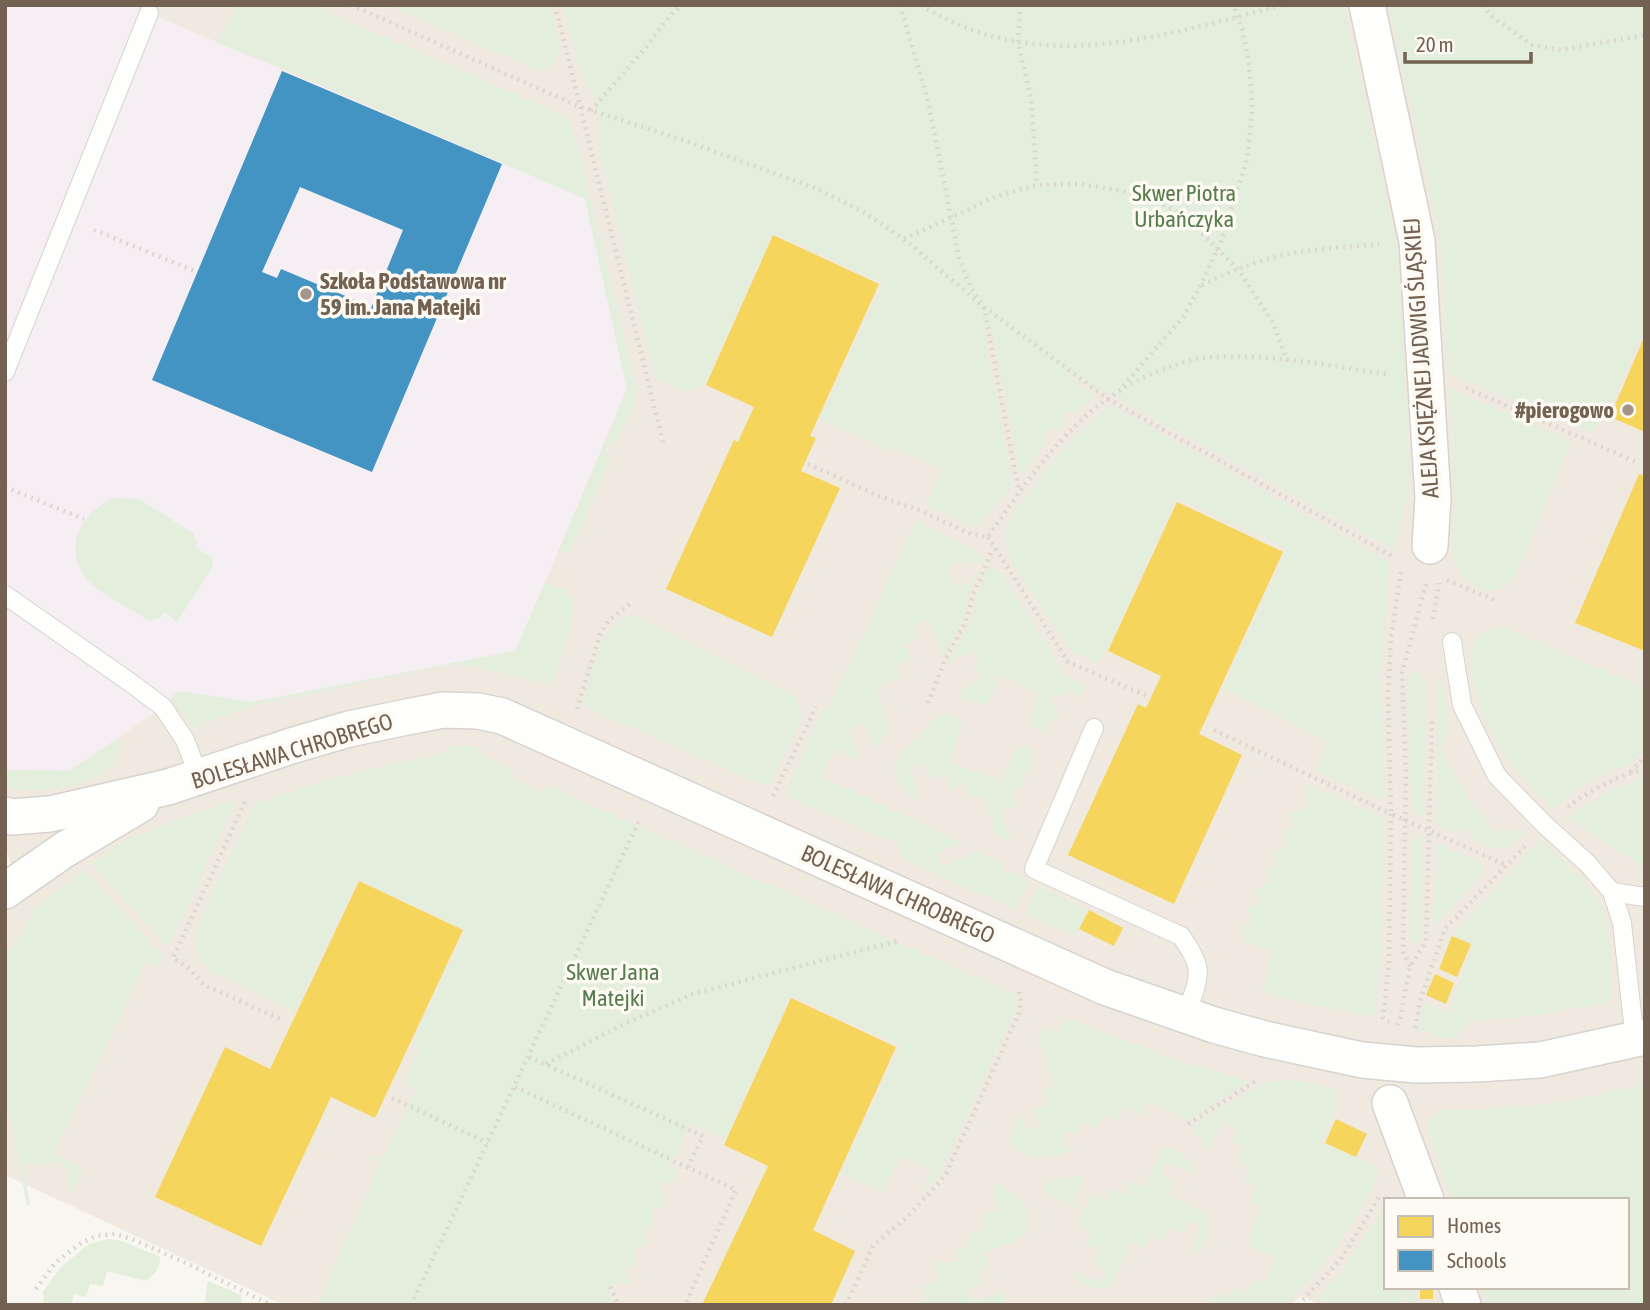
<svg xmlns="http://www.w3.org/2000/svg" width="1650" height="1310" viewBox="0 0 1650 1310" font-family="'Asap Condensed',sans-serif">
<rect width="100%" height="100%" fill="#f8f6f0"/>
<path fill="#efe9df" fill-rule="evenodd" d="M5 5H1645V1305H1320L1301 1296 1290 1305H284L5 1175V920L12 897 14 876 5 845ZM1386 1200H1627V1287H1386Z"/>
<path fill="#f5eff4" d="M5 5H130L585 198 627 389 516 651 251 706 178 691 163 707 69 771 5 770Z"/>
<g fill="#e4eedc">
<path d="M238 5H311L568 117 576 139 638 394 617 444 606 446 605 451 611 459 570 552H558L627 389 585 199 281 67 216 43Z"/>
<path d="M388 5H550C556 29 568 51 548 70L539 71Z"/>
<path d="M564 5H1344L1395 236 1402 297 1410 486 1394 550 1113 396 1063 371 1095 396 1075 414 1071 410 1060 420 1064 425 1057 432 1053 428 1043 437 1047 443 1021 476 993 336 984 331 1013 486 976 527 926 505 942 470 895 447 892 451 820 419 883 283 773 233 704 385C684 396 674 388 655 378L598 145 602 135 591 91C576 77 570 27 564 5Z"/>
<path d="M1389 5H1645V328L1606 416 1601 418 1593 434 1448 373 1440 239Z"/>
<path d="M1450 388 1571 441 1517 573C1511 580 1505 588 1496 590 1477 594 1457 574 1453 556 1450 540 1455 519 1455 502 1454 464 1452 426 1450 388Z"/>
<path d="M1113 406 1390 562 1380 676 1385 796 1382 800 1315 771 1328 741 1223 688 1287 549 1177 498 1105 653 1096 662 1072 652 1010 560C1005 545 1004 534 1009 518L1064 447 1107 407Z"/>
<path d="M113 498 139 499 193 533 197 542 195 547 212 558 213 566 177 622 164 612 160 618 150 621C136 612 94 590 86 579 62 546 82 513 113 498Z"/>
<path d="M916 521 970 547 984 558 982 564C972 565 953 554 950 570 949 577 953 582 958 586L970 583 975 573H979L968 598 963 620 943 657 929 620 914 626 919 640 906 644 911 658 897 664 901 678 876 687 890 729 877 747H874L862 723 848 729 862 762 834 749 821 776 962 843 937 854 942 866 980 851 1002 862V869L1029 881 1016 910 904 860 898 844 789 797 786 791 823 710 827 712 830 706Z"/>
<path d="M990 563 1003 575 1066 675 1085 684 1077 702 1072 690 1051 698 1059 719 1045 724 1049 737 1033 725 1030 718 1039 692 999 676 989 702 984 705 955 695 980 678 975 667 979 663 972 650 947 664 970 622 976 597Z"/>
<path d="M545 582 564 590 573 598 574 615 553 684C520 679 488 668 454 664L251 706 194 728 171 699 178 691 252 702 515 651Z"/>
<path d="M634 615 796 697 800 707 802 721 771 783 766 786 589 709 584 700C593 671 599 621 634 615Z"/>
<path d="M1499 628 1508 629 1645 688V748L1631 765 1610 771 1580 787 1553 809C1535 792 1518 774 1503 752 1487 729 1466 680 1472 651 1474 636 1486 631 1499 628Z"/>
<path d="M1418 671 1426 679 1424 820 1413 809 1411 801 1407 682 1409 675Z"/>
<path d="M1439 674C1447 706 1455 716 1441 749L1467 797 1495 832 1527 830C1507 856 1497 850 1470 839L1472 833 1459 828 1456 834 1436 825 1437 680Z"/>
<path d="M944 714C953 715 960 716 962 726L950 762 1002 781 1016 747 1027 745 1030 748 1034 770 1021 774 1025 787 1011 792 1016 806 1001 811 1011 841H1005L995 833 982 794 969 799 964 784 950 789 944 773 930 779 924 764 910 769 921 801C902 794 886 774 901 754 906 747 914 742 920 735 928 725 931 718 944 714Z"/>
<path d="M121 738C120 745 119 758 114 764 95 788 34 794 5 788V770L69 771Z"/>
<path d="M465 745 479 748 487 759 511 768 514 780 539 792 549 786 1013 994 1016 1001 1015 1011 941 1172 932 1183 921 1190 932 1170 901 1157 883 1192 841 1173 900 1046 791 995 725 1138 689 1123 677 1154 668 1163 676 1168 677 1173 674 1180 659 1186 665 1206 651 1212 655 1225 642 1230 648 1245 633 1248 637 1264 624 1268 630 1282 617 1285 612 1283 608 1291 613 1305H317L381 1163 366 1157 385 1156 416 1089 404 1083 420 1048 412 1044 466 930 357 879 295 1011 211 971C199 960 193 947 195 931L255 803C316 782 378 765 442 755L450 746Z"/>
<path d="M1645 776V868L1568 818 1605 793Z"/>
<path d="M1307 784 1377 815 1383 820 1381 960 1375 1017 1295 1001 1263 992 1272 950 1246 942 1239 927 1252 922 1247 908 1261 903 1255 889 1269 883 1264 870 1278 865 1273 852 1287 847 1282 834 1295 828 1290 814 1309 807 1304 791Z"/>
<path d="M233 800 235 804 168 948 92 864 129 838Z"/>
<path d="M1418 835 1424 838 1421 941 1413 942 1410 938 1411 841Z"/>
<path d="M1539 840C1562 860 1589 880 1602 908 1613 933 1610 974 1612 1001L1534 1016 1469 1021 1455 1038 1435 1037 1419 1028 1423 1002 1448 1012 1474 944 1453 935Z"/>
<path d="M1436 843 1476 860 1484 869 1482 874 1433 928Z"/>
<path d="M84 870 164 956 159 967 146 962 54 1153 84 1168 71 1194 64 1161 23 1165 30 1205H27L5 1090V955L20 936 34 909Z"/>
<path d="M1039 886 1088 910 1075 936 1026 915Z"/>
<path d="M1066 1018 1177 1060 1250 1082 1186 1121 1183 1116 1147 1102 1142 1115 1124 1108 1118 1121 1103 1115 1098 1128 1083 1122 1077 1135 1066 1131 1060 1144 1073 1149C1050 1161 1022 1162 1008 1137L1020 1114 1027 1130 1041 1126 1033 1110 1048 1105 1042 1091 1055 1085 1038 1039 1043 1028 1059 1033Z"/>
<path d="M1287 1079 1334 1088 1338 1104 1321 1142 1375 1166 1379 1171 1377 1180C1353 1227 1323 1270 1284 1305H1211L1216 1293 1228 1298 1234 1287 1247 1293 1253 1279 1265 1284 1275 1257 1249 1246V1235L1262 1208 1250 1202 1257 1186 1244 1180 1249 1166 1237 1161 1243 1147 1231 1140 1236 1128 1222 1122 1208 1150 1191 1127 1261 1084Z"/>
<path d="M1645 1084V1305H1486L1480 1287H1627V1200H1451L1428 1128 1432 1117 1441 1110 1490 1109 1558 1103Z"/>
<path d="M1161 1149C1180 1148 1189 1158 1196 1175L1168 1162 1161 1176 1173 1181 1168 1195 1206 1213C1212 1230 1207 1250 1189 1256L1202 1226 1189 1221 1183 1233 1170 1227 1163 1241 1150 1234 1144 1248 1131 1243 1111 1286C1094 1293 1080 1285 1071 1270L1100 1283 1106 1269 1093 1263 1099 1250 1086 1244 1091 1230 1079 1225 1084 1211 1047 1194 1044 1189 1045 1182 1052 1179 1084 1176 1072 1202 1085 1208 1091 1195 1105 1202 1111 1189 1124 1195 1131 1181 1144 1187Z"/>
<path d="M992 1182C1012 1185 1037 1211 1025 1232 1018 1243 997 1247 985 1252L990 1265 977 1271 982 1283 967 1289 974 1302 1002 1291 1006 1305H914L927 1300 922 1287 940 1280 933 1262H957V1248L970 1247V1232L985 1230 983 1215 997 1212Z"/>
<path d="M1386 1203V1287H1418L1417 1304 1401 1300 1399 1305H1330L1317 1298 1342 1271Z"/>
<path d="M108 1239 122 1241 160 1257C160 1270 155 1274 145 1281L107 1271 103 1286 90 1284 86 1297 74 1294 71 1305H44L43 1292 61 1267 89 1244Z"/>
<path d="M208 1281 241 1295 243 1305H204Z"/>
</g>
<g fill="#f6d55c">
<path d="M773 235 879 284 810 436 816 438 801 471 840 488 772 637 666 589 734 440 738 442 754 407 706 385Z"/>
<path d="M1645 335V432L1610 417Z"/>
<path d="M1639 474 1645 476V651L1575 623Z"/>
<path d="M1177 502 1283 552 1199 734 1242 755 1174 904 1068 855 1138 704 1146 708 1161 676 1108 651Z"/>
<path d="M359 881 463 930 375 1118 331 1097 261 1246 155 1197 225 1047 270 1069Z"/>
<path d="M1089 910 1123 928 1114 946 1079 929Z"/>
<path d="M1452 936 1471 944 1457 977 1439 969Z"/>
<path d="M1435 974 1454 983 1446 1004 1426 995Z"/>
<path d="M791 998 896 1047 813 1230 855 1251 831 1305H702L768 1166 724 1145Z"/>
<path d="M1336 1119 1367 1134 1356 1157 1325 1143Z"/>
<rect x="1420" y="1287" width="13" height="12"/>
</g>
<path fill="#4393c3" fill-rule="evenodd" d="M282 71 502 164 372 472 152 380ZM300 187 403 230 367 318 351 311 355 300 281 269 277 278 262 272Z"/>
<g fill="none" stroke-linecap="round" stroke-linejoin="round">
<defs>
<g id="lane">
<path d="M5 372 149 13"/>
<path d="M5 595 131 683 163 707 185 740 199 777"/>
<path d="M1452 642 1462 705 1497 776 1545 825 1588 864 1612 892 1622 923 1635 1041"/>
<path d="M1094 728 1034 869 1181 936C1207 972 1198 977 1186 1016"/>
<path d="M1612 892 1645 897"/>
</g>
<g id="street">
<path d="M1367 5 1417 241 1433 498 1430 546"/>
<path d="M5 815 12 817 50 814 168 787 291 746 349 729 407 717 443 710 478 711 502 716 1105 987 1214 1025 1265 1039 1362 1060 1416 1065 1477 1064 1540 1060 1645 1037"/>
<path d="M5 891 64 850 141 804"/>
<path d="M1390 1103 1426 1200"/>
<path d="M1457 1287 1463 1305"/>
</g>
</defs>
<use href="#lane" stroke="#d7d3ce" stroke-width="20"/>
<use href="#street" stroke="#d7d3ce" stroke-width="38"/>
<g stroke="#dad6d0" stroke-width="4.5" stroke-dasharray="2 5" stroke-linecap="butt">
<path d="M351 5 578 106 683 140 815 188 862 211 904 239 984 307 1108 399 1392 556"/>
<path d="M555 5 663 442"/>
<path d="M900 5 928 101 959 258 971 288 984 307 1019 492"/>
<path d="M921 5C1038 78 1159 37 1282 5"/>
<path d="M1020 5 1018 42 1031 99 1037 185"/>
<path d="M1483 5 1491 16 1532 45 1561 50 1645 35"/>
<path d="M591 111 647 46 662 25 681 5"/>
<path d="M94 230 197 272"/>
<path d="M904 239 997 196 1037 185 1081 184 1122 191 1150 198 1182 214 1238 269 1273 323 1287 361"/>
<path d="M1202 285C1223 275 1244 266 1267 259 1303 249 1342 247 1379 244"/>
<path d="M1123 386 1183 317 1199 289 1221 241 1247 160 1252 112 1251 87 1248 57 1242 29 1233 5"/>
<path d="M1466 388 1639 463"/>
<path d="M808 464 874 494 921 511 971 534 988 537C1037 466 1085 395 1170 367 1180 364 1191 359 1201 358 1262 352 1326 365 1386 374"/>
<path d="M5 487 84 519"/>
<path d="M988 537 1068 662 1147 696"/>
<path d="M1401 572 1391 638 1388 695 1391 814 1506 865"/>
<path d="M1447 580 1497 601"/>
<path d="M1433 619 1439 583"/>
<path d="M928 703 945 660 966 621 972 598 993 548"/>
<path d="M577 709 600 634 608 621 632 602"/>
<path d="M1214 730 1391 814 1389 962 1383 1018 1389 1022"/>
<path d="M1631 772 1645 756"/>
<path d="M773 796 816 707"/>
<path d="M245 802 173 958 190 969 204 985 283 1020"/>
<path d="M1568 807C1590 790 1617 776 1645 769"/>
<path d="M1410 966 1403 952 1406 775 1402 673 1426 584"/>
<path d="M1397 1025 1400 1019 1410 966 1426 942 1432 718"/>
<path d="M1415 1028 1420 1001 1445 929 1525 846"/>
<path d="M529 1057 703 1136 688 1167"/>
<path d="M546 1064 622 1025 693 994 901 940"/>
<path d="M515 1087 736 1190 685 1305"/>
<path d="M392 1098 488 1143"/>
<path d="M1188 1124 1259 1079"/>
<path d="M610 1287 619 1305"/>
<path d="M36 1289 55 1263 81 1243 96 1236 115 1234 132 1239 186 1263 271 1305"/>
<path d="M411 1305 639 821"/>
<path d="M846 1305 873 1246 908 1216 945 1176 1019 1013 1021 1002 1019 991"/>
<path d="M1298 1305 1341 1259 1381 1194"/>
</g>
<use href="#lane" stroke="#fefefd" stroke-width="18"/>
<use href="#street" stroke="#fefefd" stroke-width="35"/>
</g>
<g fill="#a29589" stroke="#fdfaf3" stroke-width="2.5">
<circle cx="306" cy="294" r="7"/>
<circle cx="1628" cy="410" r="7"/>
</g>
<g text-anchor="middle" stroke-width="7" stroke-linejoin="round" paint-order="stroke">
<g font-size="23" fill="#577d4f" stroke="#fdfaf3">
<text x="1184" y="201">Skwer Piotra<tspan x="1184" dy="26">Urbańczyka</tspan></text>
<text x="613" y="980">Skwer Jana<tspan x="613" dy="26">Matejki</tspan></text>
</g>
<g font-size="23" font-weight="bold" fill="#736152" stroke="#fdfaf3" text-anchor="start">
<text x="320" y="289">Szkoła Podstawowa nr<tspan x="320" dy="26">59 im. Jana Matejki</tspan></text>
<text x="1614" y="418" text-anchor="end">#pierogowo</text>
</g>
<g font-size="23" fill="#736152" stroke="#fdfaf3">
<text transform="translate(1421 358) rotate(-94)" y="8">ALEJA KSIĘŻNEJ JADWIGI ŚLĄSKIEJ</text>
<text transform="translate(292 751) rotate(-17)" y="8">BOLESŁAWA CHROBREGO</text>
<text transform="translate(898 894) rotate(24)" y="8">BOLESŁAWA CHROBREGO</text>
</g>
</g>
<rect width="1650" height="1310" fill="none" stroke="#736152" stroke-width="14"/>
<rect x="1384" y="1198" width="245" height="91" fill="#fdfaf3" stroke="#c6bdb3" stroke-width="2"/>
<rect x="1398" y="1216" width="35" height="21" fill="#f6d55c" stroke="#c6bdb3" stroke-width="2"/>
<text x="1447" y="1233" font-size="21" fill="#736152">Homes</text>
<rect x="1398" y="1250" width="35" height="21" fill="#4393c3" stroke="#c6bdb3" stroke-width="2"/>
<text x="1447" y="1268" font-size="21" fill="#736152">Schools</text>
<path d="M1405 52v10h126v-10" fill="none" stroke="#736152" stroke-width="3.5"/>
<text x="1416" y="52" font-size="21" fill="#736152" stroke="#fdfaf3" stroke-width="5" paint-order="stroke">20 m</text>
</svg>
